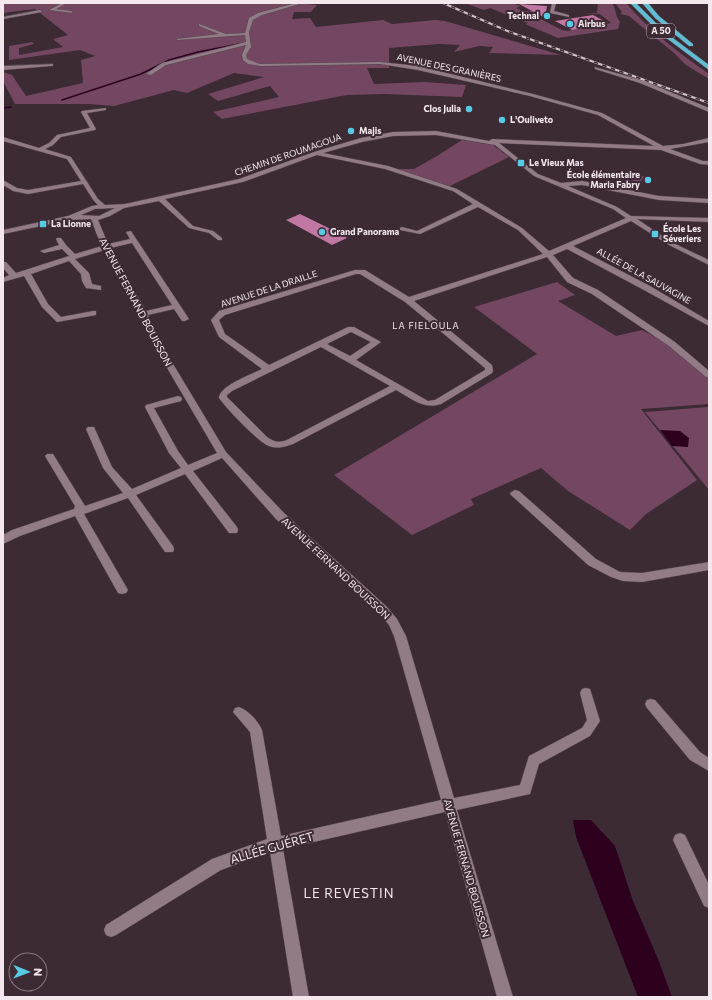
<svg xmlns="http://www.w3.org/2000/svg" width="712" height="1000" viewBox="0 0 712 1000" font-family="Commissioner,sans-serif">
<rect width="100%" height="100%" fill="#3c2a34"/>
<g fill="#744761">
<path d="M3 3 306 4 317 5 311 12H294L292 19 310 18 316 27 383 20 392 24 435 20 445 21 561 55 489 53 493 47 479 46 454 52 460 45 439 44 389 48V68H367L374 84 425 82 466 85 462 97 385 94 347 95 222 119 213 112 279 97 270 86 218 101 208 94 264 77 234 73 187 93 174 90 114 106 88 104H15L3 81V72L12 75 26 96 83 83 81 60 95 56 80 50 9 60V46L32 42 34 44 19 48V55L63 47 53 39 68 35 35 9 3 13Z"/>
<path d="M464 3H516L514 4 521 6 516 8 523 11 550 12H527L562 30 567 31 586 28 582 25H586L591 28 611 23 600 14 582 13H597L598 3H612C616 9 615 15 620 22L618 29 558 38 525 24 528 23 490 8 484 10Z"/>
<path d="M615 3H626C650 31 679 53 709 74V79L686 65 674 53 629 16 620 14 622 12Z"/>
<path d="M462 140 493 145 509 157 448 187 395 169H414L437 156Z"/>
<path d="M614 171 644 176 641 182 611 177Z"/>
<path d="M557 282 575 295 558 301 616 336 642 330 668 344 709 378V404L641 409 697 480 646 514 630 530 568 491 541 468 471 499 474 505 412 535 334 475 537 354 474 307Z"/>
<path d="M709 407V490L645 412Z"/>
</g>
<g fill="#2d001e">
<path d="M660 430 680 431 689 438 688 447 672 446Z"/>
<path d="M573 820H591L615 846 633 901 658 959 672 997H638L576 837Z"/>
</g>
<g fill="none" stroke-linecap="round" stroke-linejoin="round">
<g stroke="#2d001e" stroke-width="1.5">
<path d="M62 100 141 74 169 60 198 52 239 44"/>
<path d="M3 108 11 107"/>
</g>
</g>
<g fill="#c077a2">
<path d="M519 4 547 6 545 18Z"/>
<path d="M593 15 608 23 584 26 586 28 572 30 555 21Z"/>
<path d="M300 214 343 235 347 238 332 245 286 220Z"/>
</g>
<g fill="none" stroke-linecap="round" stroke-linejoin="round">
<defs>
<g id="minor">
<path d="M62 3H67L56 9 71 11 73 13 49 10Z"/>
<path d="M296 3H303L262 15 253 20 249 32 251 47 246 55 247 59 260 64 380 62 418 66 533 94 602 113 663 146 683 144 709 138V142L670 149 703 161H709V165L700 164 661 150 499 143 538 174 561 183 582 181 659 196 709 199V203L659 200 582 185 568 186 617 207 631 216 709 218V222L637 219 673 243 709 260V265L669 245 631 221 573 246 650 286 709 321V326L644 290 567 249 553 255 573 278 598 290 675 342 709 371V378L706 377 669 346 592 294 567 282 547 257 414 301 492 365 493 371 492 373 441 404C423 410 411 398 396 390L293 444C285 447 277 449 269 446 258 442 226 408 219 398 219 386 252 374 262 369L219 337 211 320 219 311 355 270H365L409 297 543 254 518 230 478 207 420 234 400 230V228L402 227 417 231 473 204 453 191 385 169 317 155 243 182 165 199 193 226 213 231 222 238V240H218L209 233 189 228 159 201 124 208 110 216 98 220 108 244 130 239 126 232 131 231 189 319 185 321H182L174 309 148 315 161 344 226 452 284 513 387 607 397 619 406 636 454 798 520 785 529 756 582 728 587 720 580 693 582 689 586 688 590 689 600 721 590 736 539 764 530 794 457 810 513 997H497L445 812 283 849 309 997H293L270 852 221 870 116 935 111 937 106 935 104 930 106 925 212 859 267 839 250 732 233 712 235 708 239 707C248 710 259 722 262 730L281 836 441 800 394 636 389 625 379 613 276 519 222 458 193 471 237 527 238 530 237 533H229L185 474 136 495 173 546 174 549 173 552H165L128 498 84 514 128 590 126 593 122 594 118 593 75 516 20 536 3 544V535L12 530 74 509 75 506 45 456 47 454H53L85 506 123 493 103 468 86 429 88 427H94L112 467 132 489 181 468 169 453 145 407 146 405 178 396 181 397 182 399 181 401 154 408 178 451 188 465 217 453 153 344 140 314 105 250 75 259 89 273 92 284 101 286V290L86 288 82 281 81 274 69 261 31 274 48 304 61 317 93 311H96V315L57 322 42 307 24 276 3 282V278L9 275 3 268V262H6L16 273 69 256 62 249 44 253 40 251 59 245 56 239 57 238H61L66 245 75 254 102 246 97 235 91 219 70 220 3 234V230L68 216 92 206 98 205 94 201 83 184 28 194 13 191 3 185V180L17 188 28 190 81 181 67 159 3 141V137L39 148 49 143 57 135 90 128 81 112 82 111 106 108V110L87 113 96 129 95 130 61 137 53 145 45 149 71 157 98 199 105 205 125 204 239 179 314 152 361 138 393 132 436 131 489 141 492 139 654 146 598 115 530 96 418 70 380 64 260 66 248 64 243 60 242 55 246 45 166 65 151 75 146 74 162 63 246 42 245 35 178 40 176 39 219 34 199 26V24L226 34 245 33 249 18 258 13ZM436 135 495 145 534 176 613 209 626 218 549 251 522 228 457 189 388 166 323 153 362 142 393 136ZM115 208 99 216 81 215 95 209ZM132 243 172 305 146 311 111 248ZM356 274H360L405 302 485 368V370L435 400 428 401 356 360 381 342 354 327H348L269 365 225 334 219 320 225 315ZM351 332 371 342 350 356 327 344ZM321 347 390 386 287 440C279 443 274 442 267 437L227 397V395L232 391Z"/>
<path d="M552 3H556L554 11 569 15V17L550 13Z"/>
<path d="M40 10 42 12 3 19V17Z"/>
<path d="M53 64V66H51L3 70V66Z"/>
<path d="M595 67 644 81 709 108V112L640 83 595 69Z"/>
<path d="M515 490 519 491 596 559 620 572 642 573 709 562V570L642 582 623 581 611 577 588 565 511 495 510 493Z"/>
<path d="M651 699 655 700 700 752 709 758V771L690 760 647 708 645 704 647 700Z"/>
<path d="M680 833 685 835 709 885V908L704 906 673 840 675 835Z"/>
</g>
<g id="highway">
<path d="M630 3H636L665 32 709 65V70L661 34Z"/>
<path d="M642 3H648L659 16 693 44V46H689L655 18Z"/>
</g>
</defs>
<use href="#minor" stroke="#54464e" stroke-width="1"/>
<use href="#highway" stroke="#54464e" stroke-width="1"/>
<use href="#minor" fill="#907b86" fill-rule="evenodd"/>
<use href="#highway" fill="#62bcd1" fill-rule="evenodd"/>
<defs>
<path id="rail" d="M443 3 510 32 709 103"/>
</defs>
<use href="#rail" stroke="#d2c5cb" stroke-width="2"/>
<use href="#rail" stroke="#3c2a34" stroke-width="1.5" stroke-dasharray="4.5" stroke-linecap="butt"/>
</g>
<g fill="#57c9e2" stroke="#3c2a34" stroke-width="1.5">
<circle cx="547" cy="16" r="4"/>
<circle cx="570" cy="24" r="4"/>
<circle cx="469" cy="109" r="4"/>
<circle cx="502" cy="120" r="4"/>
<circle cx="351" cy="131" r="4"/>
<rect x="517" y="159" width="8" height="8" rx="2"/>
<circle cx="648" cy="180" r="4"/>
<rect x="39" y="220" width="8" height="8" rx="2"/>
<circle cx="322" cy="232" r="4"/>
<rect x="651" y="230" width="8" height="8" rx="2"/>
</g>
<g text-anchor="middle" stroke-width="4" stroke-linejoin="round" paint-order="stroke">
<g font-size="9" font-weight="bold" fill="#f4e8ee" stroke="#3c2a34" text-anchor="start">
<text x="539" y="19" text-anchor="end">Technal</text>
<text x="578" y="27">Airbus</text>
<text x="461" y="112" text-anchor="end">Clos Julia</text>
<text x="510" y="123">L'Ouliveto</text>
<text x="359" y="134">Majis</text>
<text x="529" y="166">Le Vieux Mas</text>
<text x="640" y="178" text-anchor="end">École élémentaire<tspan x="640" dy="10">Maria Fabry</tspan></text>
<text x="51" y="227">La Lionne</text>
<text x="663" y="232">École Les<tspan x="663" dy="10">Séveriers</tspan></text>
<text x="330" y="235">Grand Panorama</text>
</g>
<rect fill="#3c2a34" stroke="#bdafb6" stroke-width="1" x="647" y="24" width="28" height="14" rx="3"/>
<g font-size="9" font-weight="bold" fill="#f4e8ee">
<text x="661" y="34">A 50</text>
</g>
<g font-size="9" fill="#f4e8ee" stroke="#3c2a34">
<text transform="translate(449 68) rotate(12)" y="3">AVENUE DES GRANIÈRES</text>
<text transform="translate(288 155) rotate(-19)" y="3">CHEMIN DE ROUMAGOUA</text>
<text transform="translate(644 276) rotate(29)" y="3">ALLÉE DE LA SAUVAGINE</text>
<text transform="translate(269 289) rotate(-18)" y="3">AVENUE DE LA DRAILLE</text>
</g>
<g font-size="9" letter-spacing="1" fill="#f4e8ee" stroke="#3c2a34">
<text x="426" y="329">LA FIELOULA</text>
</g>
<g font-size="10" fill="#f4e8ee" stroke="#3c2a34">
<text transform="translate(136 302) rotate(62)" y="4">AVENUE FERNAND BOUISSON</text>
<text transform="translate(336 568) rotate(43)" y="4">AVENUE FERNAND BOUISSON</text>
<text transform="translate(467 868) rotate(74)" y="4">AVENUE FERNAND BOUISSON</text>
</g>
<g font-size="12" fill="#f4e8ee" stroke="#3c2a34">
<text transform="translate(272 848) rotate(-16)" y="4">ALLÉE GUÉRET</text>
</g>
<g font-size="13" letter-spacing="1" fill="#f4e8ee" stroke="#3c2a34">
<text x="349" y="898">LE REVESTIN</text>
</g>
</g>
<rect width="712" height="1000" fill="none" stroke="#f4e8ee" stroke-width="8"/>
<g transform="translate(28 972) rotate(91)"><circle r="19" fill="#3c2a34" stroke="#86767e"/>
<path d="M0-3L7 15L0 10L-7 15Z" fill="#57c9e2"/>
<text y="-6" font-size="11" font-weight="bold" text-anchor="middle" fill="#f4e8ee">N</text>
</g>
</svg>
